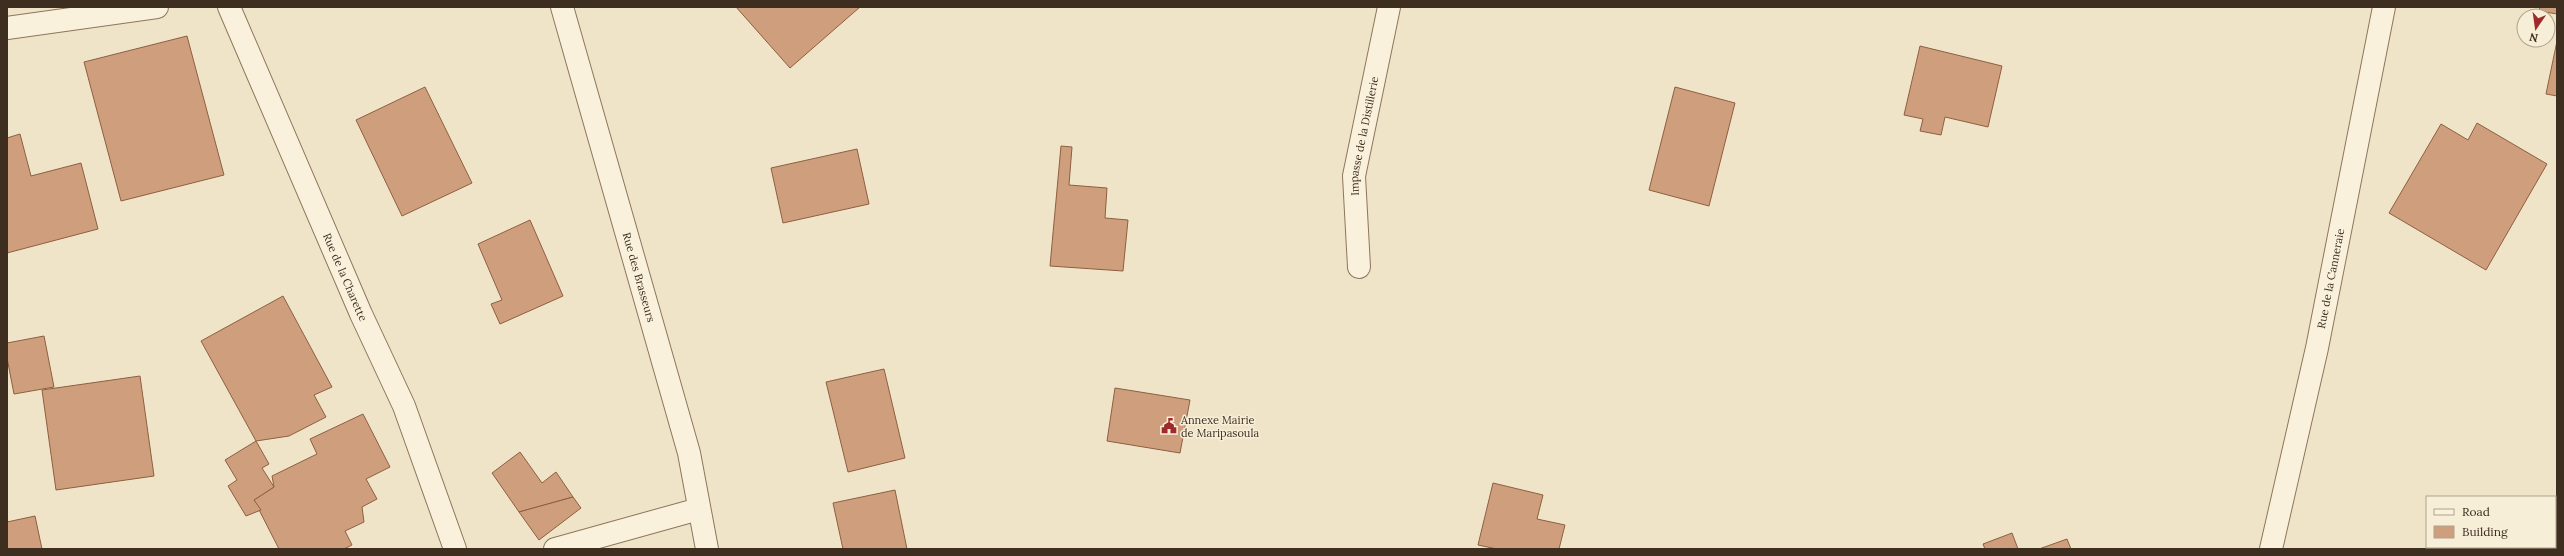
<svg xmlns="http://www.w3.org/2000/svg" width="2564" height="556" viewBox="0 0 2564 556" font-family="Lora,serif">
<rect width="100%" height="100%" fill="#f0e4c8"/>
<g fill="#cf9f7d" stroke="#8d5f41">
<path d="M736 7H860L790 68Z"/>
<path d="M2540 7H2557V14L2539 11Z"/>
<path d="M187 36 224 175 121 201 84 62Z"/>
<path d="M2557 41V96L2546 94Z"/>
<path d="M1920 46 2002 66 1988 127 1945 117 1941 135 1920 131 1923 119 1904 115Z"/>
<path d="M425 87 472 183 402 216 356 120Z"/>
<path d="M1675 87 1735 103 1709 206 1649 190Z"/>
<path d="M2477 123 2547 164 2486 270 2389 213 2441 124 2468 140Z"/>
<path d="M20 134 31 176 81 163 98 229 7 253V138Z"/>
<path d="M1061 146 1072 147 1069 185 1107 188 1105 218 1128 220 1123 271 1050 266Z"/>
<path d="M857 149 869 204 783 223 771 168Z"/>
<path d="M530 220 563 296 500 324 491 304 502 300 478 244Z"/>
<path d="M283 296 332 387 314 395 326 417 289 436 256 441 201 341Z"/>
<path d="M44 336 54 387 14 394 7 358V343Z"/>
<path d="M884 369 905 458 848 472 826 382Z"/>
<path d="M140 376 154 476 56 490 42 390Z"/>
<path d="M1115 388 1190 400 1180 453 1107 441Z"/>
<path d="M363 414 390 467 366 479 377 499 362 507 364 522 345 531 352 545 344 549H279L254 500 274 487 272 476 317 454 310 439Z"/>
<path d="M256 441 269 464 262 468 274 487 254 500 261 510 246 516 228 486 237 480 225 460Z"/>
<path d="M520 452 542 483 556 472 573 497 519 512 492 473Z"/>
<path d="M1493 483 1543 495 1537 519 1565 525 1559 549H1497L1478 545Z"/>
<path d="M895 490 907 549H843L833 503Z"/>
<path d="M573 497 581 508 539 540 519 512Z"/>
<path d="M35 516 42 549H7V522Z"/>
<path d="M2012 533 2018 549H1985L1983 544Z"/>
<path d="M2067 539 2071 549H2039Z"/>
</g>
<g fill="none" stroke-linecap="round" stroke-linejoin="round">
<defs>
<g id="minor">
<path id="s1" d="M229 7 361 314 404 406 455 549"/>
<path id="s2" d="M562 7 689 453 707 549"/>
<path d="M7 28 157 7"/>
<path id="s3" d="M1359 267 1354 176 1389 7"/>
<path d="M555 549 699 509"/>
<path id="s4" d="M2271 549 2317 348 2384 7"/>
</g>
</defs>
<use href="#minor" stroke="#8d765c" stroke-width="24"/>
<use href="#minor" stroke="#faf1dc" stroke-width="22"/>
</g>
<defs>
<symbol id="civic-bare" viewBox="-9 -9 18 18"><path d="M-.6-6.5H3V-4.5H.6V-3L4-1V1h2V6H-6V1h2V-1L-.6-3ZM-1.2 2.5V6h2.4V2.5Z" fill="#9e2a2b" stroke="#f7eed8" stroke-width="2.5" paint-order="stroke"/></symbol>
</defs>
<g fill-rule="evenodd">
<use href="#civic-bare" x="1158" y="415" width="22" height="22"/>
</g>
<g text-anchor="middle" stroke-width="3" stroke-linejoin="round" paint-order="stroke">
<g font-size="11" fill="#3d2e20" stroke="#f7eed8">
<text dy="4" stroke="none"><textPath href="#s3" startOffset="132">Impasse de la Distillerie</textPath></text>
<text dy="4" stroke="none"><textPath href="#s1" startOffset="294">Rue de la Charette</textPath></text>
<text dy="4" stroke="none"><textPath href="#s2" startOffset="281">Rue des Brasseurs</textPath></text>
<text dy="4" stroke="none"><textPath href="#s4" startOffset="277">Rue de la Canneraie</textPath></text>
</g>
<g font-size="11" fill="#3d2e20" stroke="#f7eed8" text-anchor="start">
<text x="1181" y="424">Annexe Mairie<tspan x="1181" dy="13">de Maripasoula</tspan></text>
</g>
</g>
<rect width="2564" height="556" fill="none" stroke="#3d2e20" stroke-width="16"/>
<rect x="2426" y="496" width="130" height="52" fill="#f7eed8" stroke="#ada18e"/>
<rect x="2434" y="509" width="20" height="6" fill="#faf1dc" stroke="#ada18e"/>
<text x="2462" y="516" font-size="12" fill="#3d2e20">Road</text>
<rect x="2434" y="526" width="20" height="12" fill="#cf9f7d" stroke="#ada18e"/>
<text x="2462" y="536" font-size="12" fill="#3d2e20">Building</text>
<g transform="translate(2536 28) rotate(193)"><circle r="19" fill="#f7eed8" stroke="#ada18e"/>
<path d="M0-3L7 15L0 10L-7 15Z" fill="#9e2a2b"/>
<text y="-6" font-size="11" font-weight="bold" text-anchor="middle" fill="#3d2e20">N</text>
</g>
</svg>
